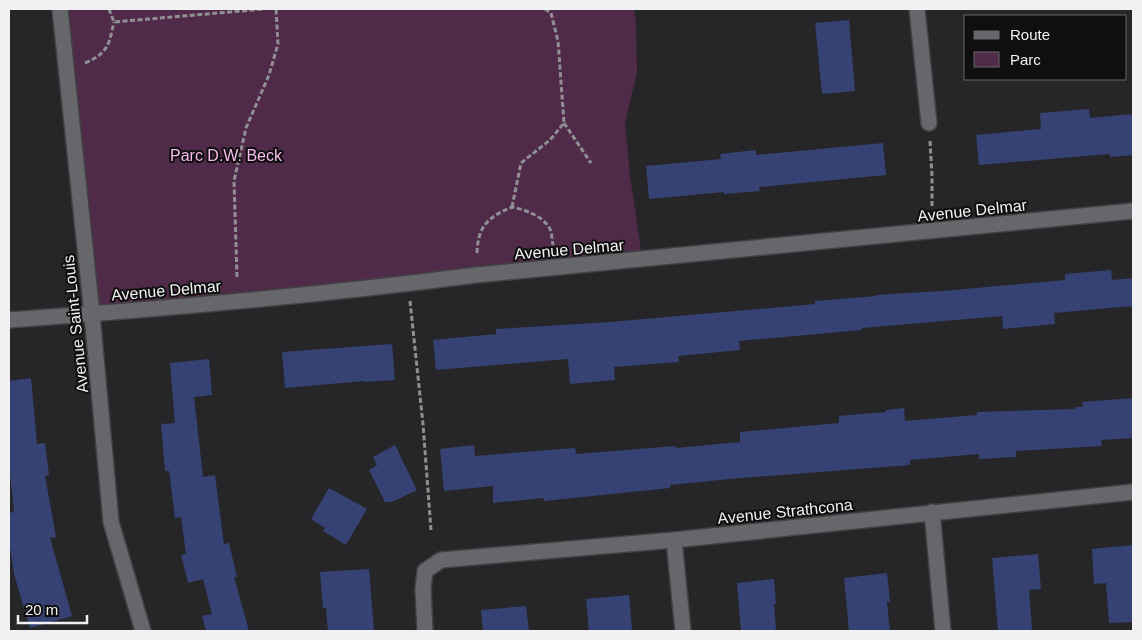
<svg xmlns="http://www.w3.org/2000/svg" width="1142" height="640" viewBox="0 0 1142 640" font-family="Arial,sans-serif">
<rect width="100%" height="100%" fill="#262629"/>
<path fill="#502a49" d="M60 9H634L636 26 637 72 625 124 630 176 642 256 92 314Z"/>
<g fill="#354273">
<path d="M849 20 855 91 822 94 815 23Z"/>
<path d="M1089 109 1090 118 1133 114V155L1110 157V154L979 165 976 135 1041 129 1040 113Z"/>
<path d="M883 143 886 175 759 187 760 191 724 194V192L649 199 646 166 721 159 720 154 756 150V155Z"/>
<path d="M1111 270 1112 280 1133 278V306L1054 313 1055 324 1003 329 1002 316 862 328V330L739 341 740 350 678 356 679 362 614 367 615 380 570 384 568 359 436 370 433 340 496 334V329L610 322 815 304V301L877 296 876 295 942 291 1065 280V274Z"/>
<path d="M392 344 395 380 364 382V381L285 388 282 352Z"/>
<path d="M209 359 212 395 194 397 203 477 215 475 224 544 229 543 237 577H234L249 631H206L202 616 212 614 203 579 188 583 181 555 186 554 181 517 175 518 169 471H165L161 424 175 423 170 363Z"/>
<path d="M31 378 37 444 45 443 49 475 45 476 56 537 50 538 72 616 30 628 14 574 9 540V513L14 512 9 464V381Z"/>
<path d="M1133 398V438L1101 440 1102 446 1016 451V457L979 459V454L910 460V465L730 479 670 485V488L544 501V498L493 503V486L444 491 440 449 474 445 475 456 575 448 576 454 675 446 676 448 740 442V432L839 423V416L886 412V410L904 408 905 421 977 415V412L1075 409V407H1083L1082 402Z"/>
<path d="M395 445 417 490 392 502H385L369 470 377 465 373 457Z"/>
<path d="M329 488 367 509 346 545 323 531 325 528 311 519Z"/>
<path d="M1133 545V622L1109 623 1106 583 1094 584 1092 549Z"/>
<path d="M1038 554 1041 589 1029 590 1032 631H998L992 558Z"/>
<path d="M369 569 374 631H328L326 608H323L320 572Z"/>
<path d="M887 573 890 602H887L890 631H849L844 578Z"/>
<path d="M774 579 776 604H774L776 631H741L737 583Z"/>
<path d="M629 595 632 630 589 631 586 599Z"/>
<path d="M526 606 529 631H483L481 610Z"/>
</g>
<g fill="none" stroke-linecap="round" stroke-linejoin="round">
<defs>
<g id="minor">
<path d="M60 9 92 314 111 522 143 631"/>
<path d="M917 9 929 123"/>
<path d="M9 320C165 309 321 295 476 275L1133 211"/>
<path d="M932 512 943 631"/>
<path d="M674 540 683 631"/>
<path d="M425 631 423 589 425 571 441 560 674 540 1133 492"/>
</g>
</defs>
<use href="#minor" stroke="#414144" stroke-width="18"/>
<g stroke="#909092" stroke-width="3" stroke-dasharray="5 2.5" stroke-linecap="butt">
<path d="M109 9 114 22 264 9"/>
<path d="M85 63C108 53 109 45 114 22"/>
<path d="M564 123 591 163"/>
<path d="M930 141 932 176V207"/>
<path d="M512 207 521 163 550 140 564 123 558 41 551 13 545 9"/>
<path d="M477 253C478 226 488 217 512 207 526 210 543 216 550 229 552 234 552 240 553 245"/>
<path d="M237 277 234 181 246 128 269 75 278 44 276 9"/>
<path d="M410 301 423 424 431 530"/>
</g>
<use href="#minor" stroke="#67666a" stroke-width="15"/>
</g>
<g text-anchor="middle" stroke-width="4" stroke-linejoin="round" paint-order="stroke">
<g font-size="16" fill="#f7bceb" stroke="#0f0f10">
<text x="226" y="161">Parc D.W. Beck</text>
</g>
<g font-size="16" fill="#f1f1f3" stroke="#0f0f10">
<text transform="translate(972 210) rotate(-6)" y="6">Avenue Delmar</text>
<text transform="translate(569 249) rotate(-5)" y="6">Avenue Delmar</text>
<text transform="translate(166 290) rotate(-5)" y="6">Avenue Delmar</text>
<text transform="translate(75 324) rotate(-96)" y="6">Avenue Saint-Louis</text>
<text transform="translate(785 511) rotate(-6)" y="6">Avenue Strathcona</text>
</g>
</g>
<rect width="1142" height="640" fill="none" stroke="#f1f1f3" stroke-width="20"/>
<rect x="964" y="15" width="162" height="65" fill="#0f0f10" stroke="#69696b"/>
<rect x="974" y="31" width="25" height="8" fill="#67666a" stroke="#69696b"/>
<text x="1010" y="40" font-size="15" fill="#f1f1f3">Route</text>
<rect x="974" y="52" width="25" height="15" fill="#502a49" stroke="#69696b"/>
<text x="1010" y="65" font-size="15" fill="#f1f1f3">Parc</text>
<path d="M18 615v8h69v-8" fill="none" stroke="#f1f1f3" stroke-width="2.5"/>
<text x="25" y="615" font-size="15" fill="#f1f1f3" stroke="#0f0f10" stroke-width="4" paint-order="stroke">20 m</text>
</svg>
